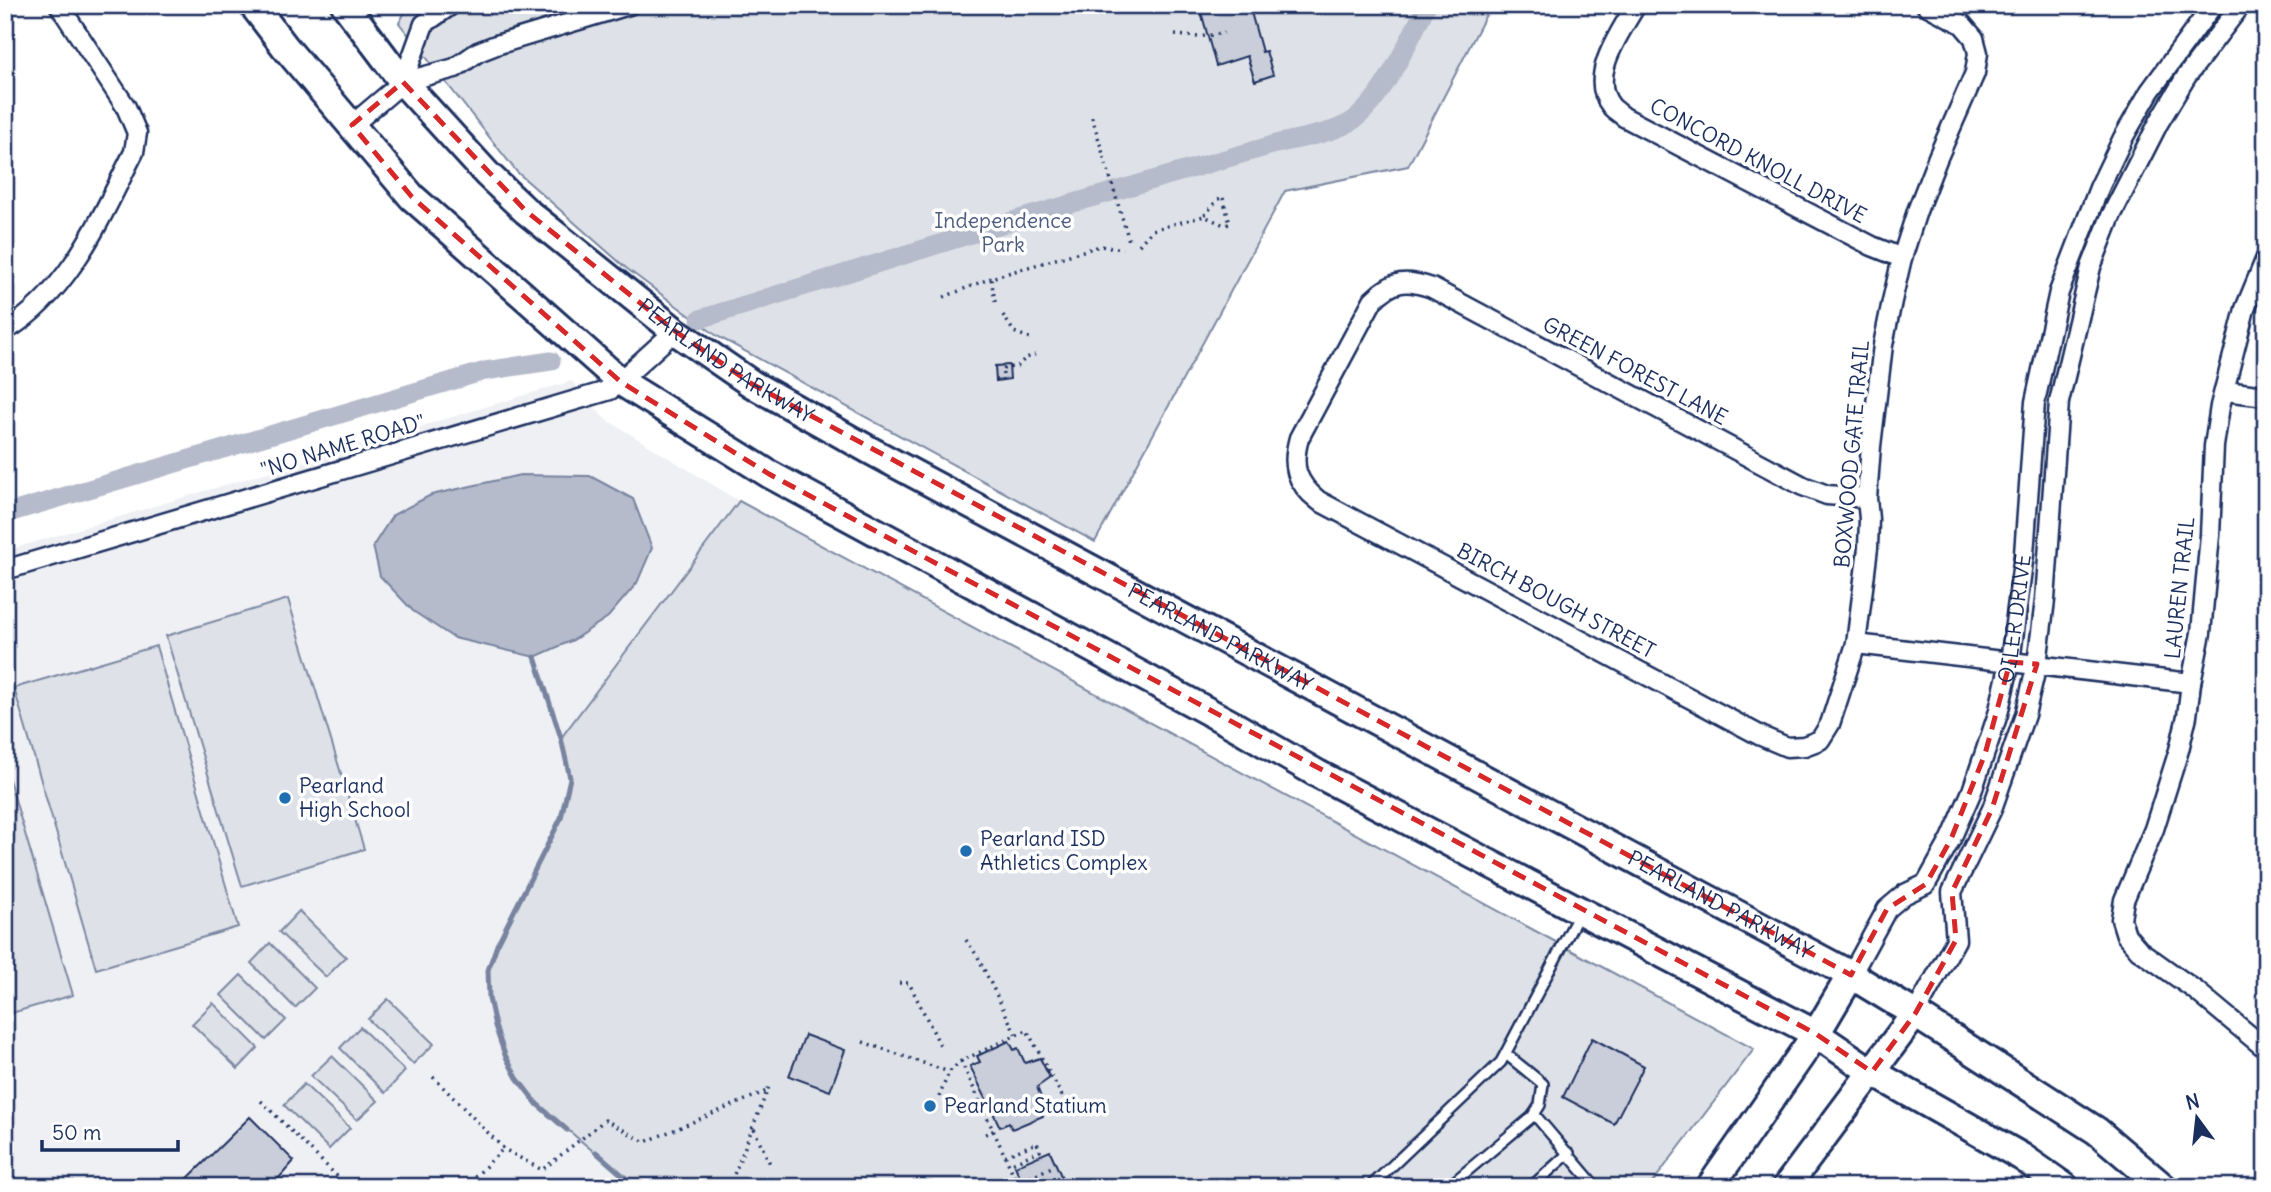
<svg xmlns="http://www.w3.org/2000/svg" width="2271" height="1192" viewBox="0 0 2271 1192" font-family="Delius,sans-serif">
<rect width="100%" height="100%" fill="#fff"/>
<filter id="ink" filterUnits="userSpaceOnUse"><feTurbulence type="fractalNoise" baseFrequency=".0143" numOctaves="2"/><feDisplacementMap in="SourceGraphic" scale="14" xChannelSelector="R" yChannelSelector="G"/><feConvolveMatrix kernelMatrix="1 2 1 2 8 2 1 2 1" color-interpolation-filters="sRGB"/></filter>
<g filter="url(#ink)">
<path fill="#eff0f4" d="M572 381 604 418 739 501 561 737 570 778 561 818 497 945 488 970 489 998 495 1026 505 1055 517 1078 537 1104 636 1187H5V551Z"/>
<g fill="#dee1e7" stroke="#7c88a2" stroke-width="2">
<path d="M409 5H1491L1408 166 1285 191 1095 542 717 336 626 268 517 172 399 23Z"/>
<path d="M739 501 1754 1049 1649 1187H636L537 1104 517 1078 505 1055 495 1026 489 998 488 970 497 945 561 818 570 778 561 738Z"/>
<path d="M288 599 364 849 242 886 166 636Z"/>
<path d="M156 646 238 927 96 969 14 688Z"/>
<path d="M5 766 73 995 5 1015Z"/>
<path d="M299 911 346 957 326 977 279 932Z"/>
<path d="M270 943 315 988 295 1008 251 963Z"/>
<path d="M241 975 286 1020 266 1040 221 995Z"/>
<path d="M388 999 434 1044 413 1064 368 1019Z"/>
<path d="M213 1003 258 1048 238 1069 192 1024Z"/>
<path d="M360 1027 405 1071 385 1093 340 1048Z"/>
<path d="M332 1056 378 1101 357 1120 311 1076Z"/>
<path d="M304 1084 350 1128 329 1149 284 1105Z"/>
</g>
<path fill="#b5bbca" stroke="#77839f" stroke-width="2" d="M520 475 590 476 633 499 652 548 637 583 608 617 573 640 535 657 454 638 413 611 380 576 373 546 393 515 431 495Z"/>
<g fill="none" stroke-linecap="round" stroke-linejoin="round">
<g stroke="#77839f" stroke-width="5">
<path d="M535 657 561 738 570 778 561 818 497 945 488 970 489 998 495 1026 505 1055 517 1078 537 1104 567 1130"/>
<path d="M596 1152 636 1187"/>
</g>
<g stroke="#b5bbca" stroke-width="19">
<path d="M700 319 1019 219 1276 144C1299 138 1327 135 1349 123 1381 105 1410 38 1427 5"/>
<path d="M5 514 485 371 551 361"/>
</g>
</g>
<g fill="#caceda" stroke="#1b2f5e" stroke-width="2">
<path d="M1211 5H1249L1262 52 1266 51 1273 75 1255 81 1247 56 1216 66 1200 8Z"/>
<path d="M1009 365 1010 379 996 381 995 366Z"/>
<path d="M805 1035 845 1050 830 1091 789 1076Z"/>
<path d="M1592 1038 1644 1066 1614 1124 1563 1097Z"/>
<path d="M1009 1041 1014 1050 1018 1048 1025 1063 1040 1058 1050 1078 1037 1087 1042 1100 1037 1104 1043 1116 1012 1129 1009 1123 1000 1127 970 1066 980 1062 977 1056Z"/>
<path d="M250 1117 294 1161 271 1187H179Z"/>
<path d="M1050 1151 1066 1187H1024L1015 1166Z"/>
</g>
<g fill="none" stroke-linecap="round" stroke-linejoin="round">
<defs>
<g id="lane">
<path d="M1534 1114 1596 1187"/>
<path d="M1370 1187 1501 1062 1579 914"/>
<path d="M1448 1187 1533 1116 1540 1105 1543 1084 1506 1054"/>
<path d="M1531 1187 1569 1153"/>
</g>
<g id="street">
<path d="M1636 5C1621 32 1587 76 1611 106 1614 110 1620 113 1624 117L1872 246 1902 258"/>
<path d="M403 82 424 24 451 5"/>
<path d="M352 125 403 82 455 68 478 52 496 45 629 5"/>
<path d="M2266 258 2245 309 2220 406 2214 446 2210 535 2201 633 2191 683 2187 716 2179 750 2154 829 2124 900 2121 919 2126 935 2139 950 2195 990 2266 1049"/>
<path d="M5 331C70 292 101 217 134 152L137 133 126 107 59 5"/>
<path d="M2225 391 2266 396"/>
<path d="M1867 498 1827 495 1803 486 1432 288C1406 279 1393 280 1373 300L1299 438C1291 466 1296 483 1319 501L1761 736 1787 747 1804 746 1820 740 1830 724 1856 644 1868 548 1869 519 1867 498 1871 446 1883 345 1892 301 1902 258 1917 211 1938 157 1975 73 1978 53 1974 38 1962 24 1926 5"/>
<path d="M5 570 610 390 675 331"/>
<path d="M1856 644 2191 683"/>
<path id="s1" d="M1851 975 1887 909 1905 894 1926 884 1951 839 1972 791 1998 714 2010 662 2024 554 2035 402 2059 292 2099 188 2123 138 2150 91 2213 5"/>
<path d="M1915 1014 1956 940 1952 892 1992 809 2025 715 2037 664 2045 600 2059 402 2091 267 2111 216 2159 122 2186 77 2241 5"/>
</g>
<g id="secondary">
<path d="M253 5 285 47 412 197 621 382 769 474 1235 726 1318 774 1816 1034 1872 1072 2022 1157 2065 1187"/>
<path id="s2" d="M345 5 403 82 487 174 526 211 675 331 752 384 873 452 1851 975 1915 1014 2097 1131 2163 1187"/>
<path d="M1710 1187 1816 1034 1851 975"/>
<path d="M1786 1187 1915 1014"/>
</g>
</defs>
<use href="#lane" stroke="#1b2f5e" stroke-width="14"/>
<use href="#street" stroke="#1b2f5e" stroke-width="23"/>
<use href="#secondary" stroke="#1b2f5e" stroke-width="32"/>
<g stroke="#1b2f5e" stroke-width="3.5" stroke-dasharray="2 5" stroke-linecap="butt">
<path d="M1175 35 1199 37 1224 33"/>
<path d="M1092 117 1130 244"/>
<path d="M1223 198 1230 224 1224 225 1204 216 1218 199Z"/>
<path d="M1139 245 1152 230 1204 216"/>
<path d="M944 297 991 278"/>
<path d="M995 302 991 278 1100 246 1123 249"/>
<path d="M1003 315 1014 332 1032 339"/>
<path d="M1003 375 1002 369 1017 366 1026 358 1035 355"/>
<path d="M966 940 978 957 1016 1035"/>
<path d="M899 983H909L940 1045"/>
<path d="M863 1042 949 1072"/>
<path d="M961 1061 1005 1156 1037 1143 1040 1151 1009 1164"/>
<path d="M433 1077 504 1149 542 1170 605 1120 645 1142 767 1091"/>
<path d="M939 1097 949 1072 961 1061 1027 1030 1063 1098"/>
<path d="M261 1101 348 1187"/>
<path d="M754 1129 771 1166"/>
<path d="M985 1134 995 1130"/>
<path d="M1005 1156 1019 1187"/>
<path d="M1017 1183 1054 1166"/>
<path d="M465 1187 503 1149"/>
<path d="M729 1187 770 1084"/>
</g>
<use href="#lane" stroke="#fff" stroke-width="9"/>
<use href="#street" stroke="#fff" stroke-width="18"/>
<use href="#secondary" stroke="#fff" stroke-width="26"/>
</g>
</g>
<path fill="none" stroke="#d62828" stroke-width="5" stroke-dasharray="14 9" stroke-linejoin="round" d="M403 82 526 211 675 331 752 384 1851 975 1887 909 1926 884 1951 839 1985 754 2010 662 2037 664 1992 809 1952 892 1956 940 1915 1014 1872 1072 1816 1034 769 474 621 382 412 197 352 125Z"/>
<g fill="#1f6fb2" stroke="#fff" stroke-width="2.5">
<circle cx="285" cy="798" r="7"/>
<circle cx="966" cy="851" r="7"/>
<circle cx="930" cy="1106" r="7"/>
</g>
<g text-anchor="middle" stroke-width="7" stroke-linejoin="round" paint-order="stroke">
<g font-size="21" fill="#1b2f5e" stroke="#fff">
<text transform="translate(1758 161) rotate(28)" y="7">CONCORD KNOLL DRIVE</text>
<text dy="7" stroke="none"><textPath href="#s2" startOffset="525">PEARLAND PARKWAY</textPath></text>
<text transform="translate(1635 371) rotate(28)" y="7">GREEN FOREST LANE</text>
<text transform="translate(343 446) rotate(-17)" y="7">"NO NAME ROAD"</text>
<text transform="translate(1852 454) rotate(-85)" y="7">BOXWOOD GATE TRAIL</text>
<text transform="translate(2180 588) rotate(-84)" y="7">LAUREN TRAIL</text>
<text transform="translate(1556 601) rotate(28)" y="7">BIRCH BOUGH STREET</text>
<text dy="7" stroke="none"><textPath href="#s1" startOffset="404">OILER DRIVE</textPath></text>
<text dy="7" stroke="none"><textPath href="#s2" startOffset="1092">PEARLAND PARKWAY</textPath></text>
<text dy="7" stroke="none"><textPath href="#s2" startOffset="1659">PEARLAND PARKWAY</textPath></text>
</g>
<g font-size="21" fill="#4c5c80" stroke="#fff">
<text x="1003" y="228">Independence<tspan x="1003" dy="24">Park</tspan></text>
</g>
<g font-size="21" fill="#1b2f5e" stroke="#fff" text-anchor="start">
<text x="299" y="793">Pearland<tspan x="299" dy="24">High School</tspan></text>
<text x="980" y="846">Pearland ISD<tspan x="980" dy="24">Athletics Complex</tspan></text>
<text x="944" y="1113">Pearland Statium</text>
</g>
</g>
<rect width="2271" height="1192" fill="none" stroke="#fff" stroke-width="28"/>
<rect x="14" y="14" width="2243" height="1164" fill="none" stroke="#1b2f5e" stroke-width="2.5" filter="url(#ink)"/>
<g transform="translate(2197 1118) rotate(345)" stroke="#ffffff" stroke-width="5" paint-order="stroke">
<path d="M0-5L12 26L0 18L-12 26Z" fill="#1b2f5e"/>
<text y="-10" font-size="19" font-weight="bold" text-anchor="middle" fill="#1b2f5e">N</text>
</g>
<path d="M42 1140v10h136v-10" fill="none" stroke="#1b2f5e" stroke-width="3.5"/>
<text x="52" y="1140" font-size="21" fill="#1b2f5e" stroke="#ffffff" stroke-width="5" paint-order="stroke">50 m</text>
</svg>
